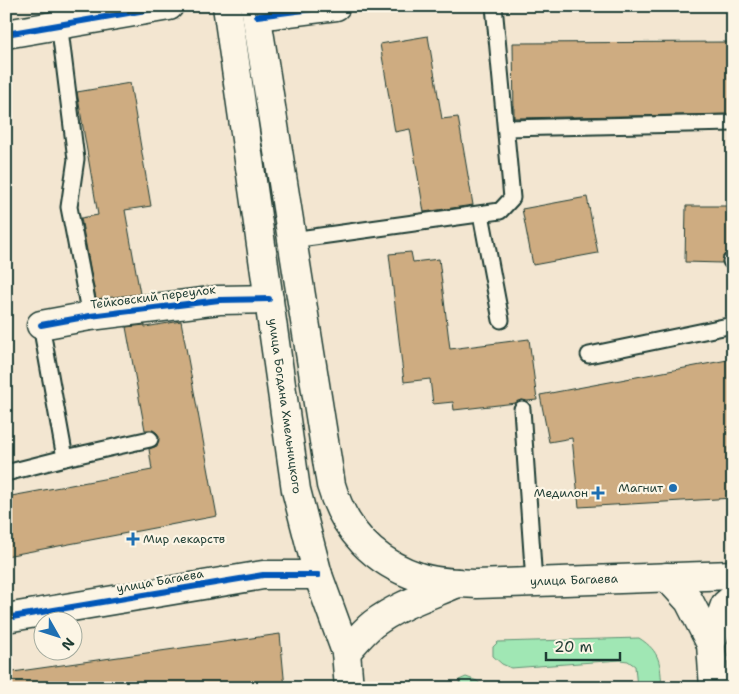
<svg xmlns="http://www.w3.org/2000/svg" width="739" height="694" viewBox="0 0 739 694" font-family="'Shantell Sans',sans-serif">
<rect width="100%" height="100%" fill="#f3e6d1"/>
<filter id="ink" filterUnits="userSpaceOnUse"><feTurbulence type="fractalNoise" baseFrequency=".02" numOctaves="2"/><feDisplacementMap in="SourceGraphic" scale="10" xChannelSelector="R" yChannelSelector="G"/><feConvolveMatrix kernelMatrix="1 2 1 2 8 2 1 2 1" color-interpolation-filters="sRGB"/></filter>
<g filter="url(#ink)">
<g fill="#a0e7b4" stroke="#609274">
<path d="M639 638C661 652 660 663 662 688H637L635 666 628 661 620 660 511 668 502 664 493 656V647L498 642Z"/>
<path d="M466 677 477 681 485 688H460L459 680Z"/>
</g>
<g fill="#ceac81" stroke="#1f3d34">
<path d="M428 36 442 119 458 117 473 205 424 212 410 129 395 132 380 44Z"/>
<path d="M733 42V114L514 118 513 43Z"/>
<path d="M130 83 151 206 125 210 140 294 96 299 81 218 98 215 77 92Z"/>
<path d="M587 197 598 253 533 265 522 209Z"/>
<path d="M686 206H733V252L727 253 723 256 722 263 685 262Z"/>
<path d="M411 252 413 262 439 259 450 349 529 339 537 400 527 401 521 400 516 403 454 410 453 402 433 404 430 379 404 382 389 254Z"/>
<path d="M181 321 217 516 6 556V497L152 470 149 449 157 446 159 437 157 433 153 430H145L126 327 145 325V327Z"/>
<path d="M733 359V498L579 507 572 438 549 442 540 395Z"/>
<path d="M280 634 285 688H6V673Z"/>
</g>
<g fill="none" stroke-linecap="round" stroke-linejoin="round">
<defs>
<g id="service">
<path d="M57 6 76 159 69 207 90 316"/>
<path d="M506 128 733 123"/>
<path d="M481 214 501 320"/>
<path d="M292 240 500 211 512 198 494 6"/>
<path d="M731 261H733"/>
<path d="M41 325 65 458 150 439"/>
<path d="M589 355 733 325"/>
<path d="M522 409 534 582"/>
<path d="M6 473 65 458"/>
</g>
<g id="minor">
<path d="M257 16 336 6"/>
<path d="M6 34 169 6"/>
<path d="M41 325 90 316 219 300 269 299"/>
</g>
<path id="tertiary" d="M6 618 263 575H318"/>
<g id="secondary">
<path d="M227 6 296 490 318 575 346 652 349 688"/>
<path d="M255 6 331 485C344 530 374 562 419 577 437 583 457 583 477 584L733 575"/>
<path d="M667 577 689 601 711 644 714 688"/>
<path d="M711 644 725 605 733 598"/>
<path d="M346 652C355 642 363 632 373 624 398 605 430 595 458 583"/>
</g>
</defs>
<use href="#service" stroke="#1f3d34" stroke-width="19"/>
<use href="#minor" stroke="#1f3d34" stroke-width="31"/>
<use href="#tertiary" stroke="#1f3d34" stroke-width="31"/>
<use href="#secondary" stroke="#1f3d34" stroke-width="31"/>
<use href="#service" stroke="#fcf5e5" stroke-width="15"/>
<use href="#minor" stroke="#fcf5e5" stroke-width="28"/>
<use href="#tertiary" stroke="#fcf5e5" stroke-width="28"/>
<use href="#secondary" stroke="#fcf5e5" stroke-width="28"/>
<defs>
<g id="cycleway">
<path d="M257 16 336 6"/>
<path d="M6 34 169 6"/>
<path d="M41 325 90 316 219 300 269 299"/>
<path d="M6 618 263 575H318"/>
</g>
</defs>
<use href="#cycleway" stroke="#fcf5e5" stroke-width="9"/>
<use href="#cycleway" stroke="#0057b8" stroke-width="6"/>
</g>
</g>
<g fill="#1f6fb2" stroke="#fcf5e5" stroke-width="2">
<circle cx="673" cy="488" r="5"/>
<path d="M595.5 485.5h5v5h5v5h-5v5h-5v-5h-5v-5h5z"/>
<path d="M130.5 531.5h5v5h5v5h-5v5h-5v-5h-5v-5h5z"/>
</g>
<g text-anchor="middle" stroke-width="4.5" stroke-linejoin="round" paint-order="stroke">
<g font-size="12" fill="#1f3d34" stroke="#fcf5e5">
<text transform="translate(153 297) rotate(-7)" y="4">Тейковский переулок</text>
<text transform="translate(285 406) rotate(82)" y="4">улица Богдана Хмельницкого</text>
<text transform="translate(574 580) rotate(-2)" y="4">улица Багаева</text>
<text transform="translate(160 581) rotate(-10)" y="4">улица Багаева</text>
</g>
<g font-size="12" fill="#1f3d34" stroke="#fcf5e5" text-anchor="end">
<text x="663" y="492">Магнит</text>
<text x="588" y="497">Медилон</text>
<text x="143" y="543" text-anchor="start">Мир лекарств</text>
</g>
</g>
<rect width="739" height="694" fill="none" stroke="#fcf5e5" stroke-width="25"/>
<rect x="12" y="12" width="714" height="669" fill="none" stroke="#1f3d34" stroke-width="2" filter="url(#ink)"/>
<g transform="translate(58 636) rotate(129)"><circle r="24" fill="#fcf5e5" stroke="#a4ab9e"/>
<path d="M0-4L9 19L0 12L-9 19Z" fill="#1f6fb2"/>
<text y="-8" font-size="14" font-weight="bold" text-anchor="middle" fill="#1f3d34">N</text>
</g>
<path d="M546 652v8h74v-8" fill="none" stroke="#1f3d34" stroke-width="2.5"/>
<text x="554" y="652" font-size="15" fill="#1f3d34" stroke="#fcf5e5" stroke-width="4" paint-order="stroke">20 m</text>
</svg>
